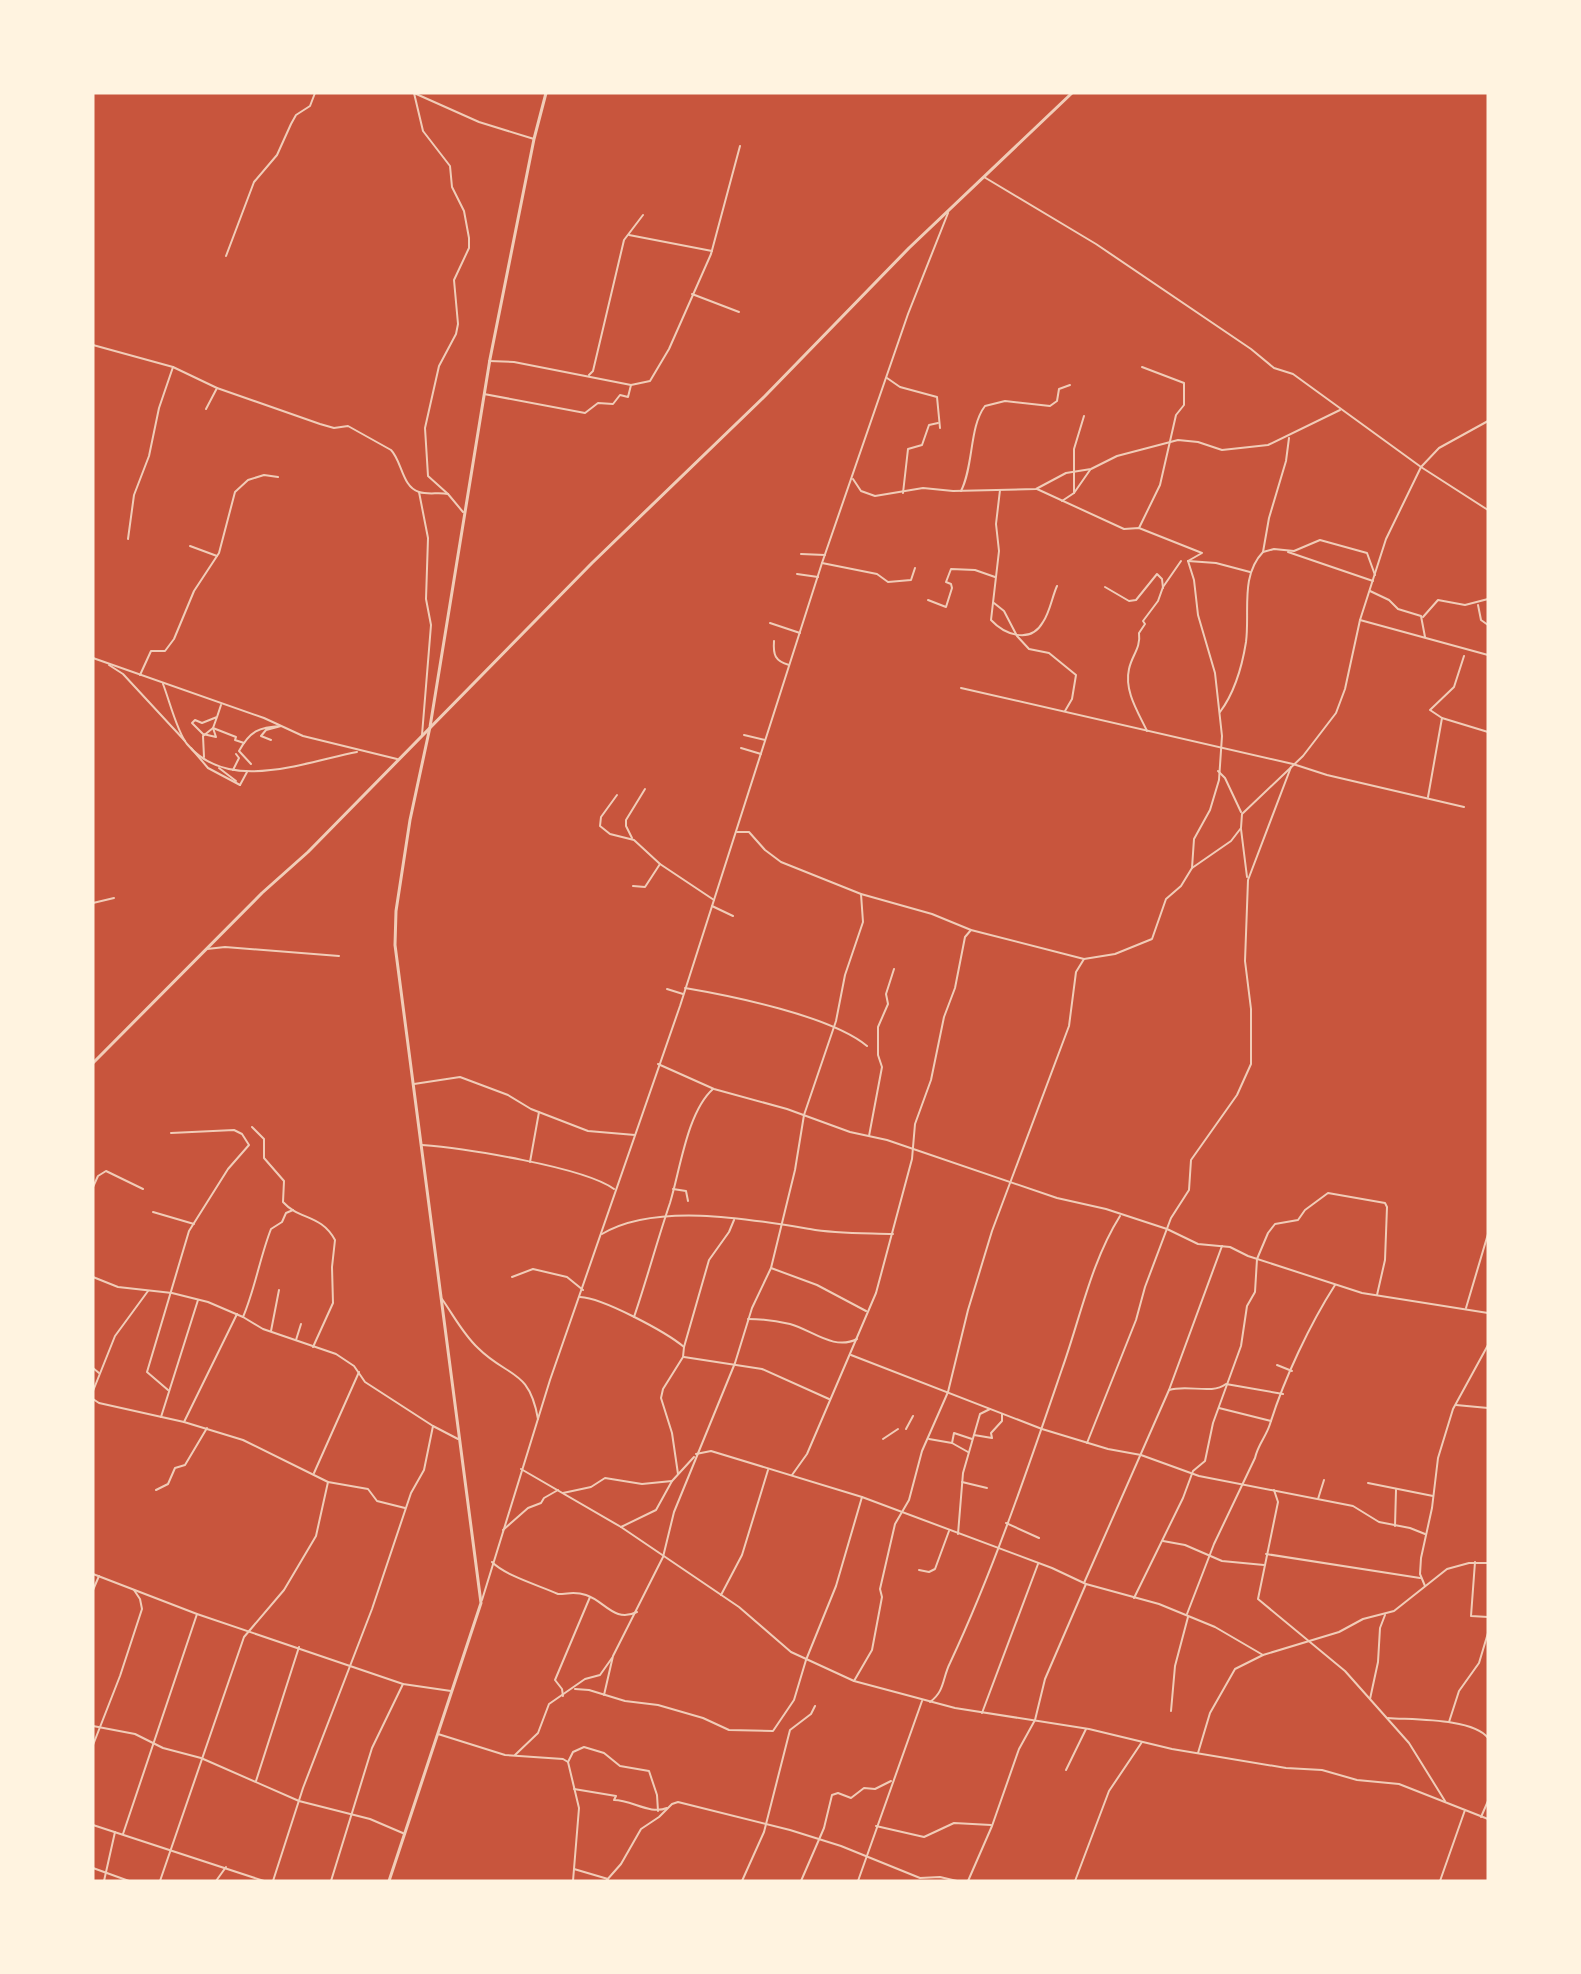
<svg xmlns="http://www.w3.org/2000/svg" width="1581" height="1974" viewBox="0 0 1581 1974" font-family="Roboto,sans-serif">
<rect width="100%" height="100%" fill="#c8553d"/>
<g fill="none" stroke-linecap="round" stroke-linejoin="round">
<g stroke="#f1ccb7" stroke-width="2">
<path d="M414 93 423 131 450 166 452 187 464 211 469 238V248L454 280 458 324 456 334 439 366 425 428 428 476 448 494"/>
<path d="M414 93 479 122 534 139"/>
<path d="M984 177 1096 244 1251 349 1274 368 1293 374 1421 467 1488 510"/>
<path d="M629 235 712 251"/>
<path d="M226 256 254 182 277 155 291 124 296 115 310 106 315 93"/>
<path d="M692 294 739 312"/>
<path d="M93 345 173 367 217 388 206 409"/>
<path d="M489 361 514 362 631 385 650 381 669 349 711 254 740 146"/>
<path d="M589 375 593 371 624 240 643 215"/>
<path d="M887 378 900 387 937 397 940 428"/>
<path d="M217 388 320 424 334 428 348 426 391 450C402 461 402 487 419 492 428 495 439 492 448 494L463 512"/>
<path d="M484 394 585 413 598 403 613 404 620 395 628 397 631 385"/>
<path d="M853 479 861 491 875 496 923 488 953 491 1036 489 1066 473 1091 469 1117 456 1178 440 1198 442 1222 450 1268 445 1340 410"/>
<path d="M1037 489 1124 529 1139 528 1202 553 1188 561"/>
<path d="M1000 490 996 524 999 551 991 620C1004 634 1030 645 1043 622 1050 612 1052 597 1057 586"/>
<path d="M961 491C974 465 969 427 985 406L1005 401 1050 406 1057 401 1059 389 1070 385"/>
<path d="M419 492 428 538 426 599 431 625 422 735"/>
<path d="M903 493 908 449 922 445 929 425 938 423"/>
<path d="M1074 493V449L1084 416"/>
<path d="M1062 501 1074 493 1090 470"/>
<path d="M1139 528 1160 485 1176 415 1184 405V383L1142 367"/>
<path d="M128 539 134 495 149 456 159 408 173 367"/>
<path d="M190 546 217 556"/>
<path d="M1263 552 1269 518 1286 461 1289 438"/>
<path d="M1288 552 1373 581"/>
<path d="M801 554 825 555"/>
<path d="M1188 561 1194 580 1198 615 1215 673 1222 736 1219 780 1210 810 1194 839 1192 868"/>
<path d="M1188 561 1216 563 1250 572"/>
<path d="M822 563 877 574 888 582 911 580 915 568"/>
<path d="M797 574 818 577"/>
<path d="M1105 587 1129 601 1136 600 1157 574 1162 579 1163 588"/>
<path d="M1370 591 1389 600 1398 609 1421 616 1425 637"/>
<path d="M928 600 946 607 952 588 951 584 946 582 951 569 975 570 995 577"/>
<path d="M994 603 1004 611 1017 636 1029 649 1049 653 1076 675 1072 699 1065 711"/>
<path d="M1478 605 1481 620 1488 625"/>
<path d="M1423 617 1438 600 1465 605 1488 599"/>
<path d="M1360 620 1488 655"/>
<path d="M770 623 800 633"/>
<path d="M774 641C773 655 775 661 789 665"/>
<path d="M93 658 264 718 303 736 397 759"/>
<path d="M109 665 123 674 185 741"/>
<path d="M140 675 151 651H165L174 639 194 591 219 553 235 492 248 480 264 475 278 477"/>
<path d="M163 684C169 699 177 732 187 744 228 794 305 762 357 752"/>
<path d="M961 688 1293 764 1327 775 1464 807"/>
<path d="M1220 712C1235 692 1242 667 1246 642 1250 612 1240 576 1263 552L1274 549 1294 551 1320 540 1367 553 1375 575"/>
<path d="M217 717 213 728 216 737 203 734 192 723 195 720 202 723 217 717 221 705"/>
<path d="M1442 718 1488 732"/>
<path d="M1147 731C1138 712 1124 691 1129 669 1132 655 1141 648 1139 633L1145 624 1143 621 1158 601 1163 587 1181 561"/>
<path d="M744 735 765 740"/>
<path d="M191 748 208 768 240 785"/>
<path d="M741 748 761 754"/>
<path d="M204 757 203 736 213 728 236 737 235 740 244 743"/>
<path d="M251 764 239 751C250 731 259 727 281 726L266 730 261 736 271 740"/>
<path d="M219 768 236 781"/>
<path d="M233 770 239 758 236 754"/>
<path d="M1218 771 1225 778 1241 812"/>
<path d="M240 785 247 772"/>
<path d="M617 795 601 817 600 826 610 834 634 840 660 864 714 900"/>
<path d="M1428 797 1442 718 1430 710 1454 687 1464 656"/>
<path d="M1241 829 1247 877"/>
<path d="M737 832H749L765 850 781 862 861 894 932 914 971 930 1084 959 1115 954 1152 939 1166 899 1181 886 1192 868 1231 841 1241 828 1242 814 1303 756 1336 713 1345 689 1360 620 1386 539 1421 467 1439 448 1488 421"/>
<path d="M632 838 626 826V820L645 789"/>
<path d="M633 886 645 887 660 864"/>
<path d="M93 903 114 898"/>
<path d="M712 906 733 916"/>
<path d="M207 949 225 947 339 956"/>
<path d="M685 988C732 996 831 1016 867 1046"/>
<path d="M667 989 683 994"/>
<path d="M658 1064 714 1089 787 1109 850 1132 887 1140 1057 1198 1106 1209 1167 1229 1198 1244 1230 1247 1248 1256 1362 1293 1488 1313"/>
<path d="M414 1084 460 1077 508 1095 531 1109 588 1131 635 1135"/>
<path d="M252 1127 264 1139V1158L284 1181 283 1202C299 1220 321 1214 335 1240L332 1267 333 1303 313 1347"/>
<path d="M869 1136 882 1067 878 1055V1027L888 1004 886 994 894 969"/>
<path d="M422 1145C463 1148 584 1167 614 1189"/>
<path d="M530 1162 539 1112"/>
<path d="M93 1187 98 1176 106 1171 143 1189"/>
<path d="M673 1189 686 1191 688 1201"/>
<path d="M153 1212 194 1224"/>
<path d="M602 1234C655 1202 750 1219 810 1229 836 1234 866 1233 893 1234"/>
<path d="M771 1268 817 1285 866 1311"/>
<path d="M93 1277 118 1287 172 1293 208 1302 243 1317 263 1329 336 1354 354 1366 365 1382 433 1426 458 1439"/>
<path d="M512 1277 533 1269 567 1277 583 1290"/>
<path d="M580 1297C603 1298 666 1332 684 1347L683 1357 663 1389 661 1398 672 1433 678 1474"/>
<path d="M442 1299C454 1316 463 1334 478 1348 508 1378 529 1368 538 1419"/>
<path d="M1466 1308 1488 1234"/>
<path d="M243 1317C255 1289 260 1257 271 1229L282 1222 286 1213 293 1210"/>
<path d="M634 1317C647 1279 657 1241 670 1203 680 1171 687 1112 713 1089"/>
<path d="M748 1319C762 1319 777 1321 790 1324 812 1330 834 1351 857 1339"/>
<path d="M271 1331 279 1290"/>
<path d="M296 1340 301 1324"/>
<path d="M684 1347 709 1260 729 1232 734 1220"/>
<path d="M851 1355 1042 1429 1108 1449 1141 1455 1199 1476 1353 1506 1379 1522 1410 1528 1425 1534"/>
<path d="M684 1357 762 1369 829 1399"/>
<path d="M1277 1365 1292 1371"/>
<path d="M93 1368 99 1373"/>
<path d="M168 1390 147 1372 189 1231 228 1169 249 1145 242 1134 234 1130 171 1133"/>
<path d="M1169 1390C1188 1384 1211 1395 1226 1384L1283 1394"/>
<path d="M93 1391 115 1336 148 1291"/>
<path d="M93 1399 99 1403 184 1422 243 1440 328 1482 368 1489 377 1501 405 1508"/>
<path d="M1456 1405 1488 1408"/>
<path d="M1219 1408 1271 1421"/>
<path d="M161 1417 198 1300"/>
<path d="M184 1422 237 1314"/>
<path d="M906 1429 913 1416"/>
<path d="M974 1435 992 1438 991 1433 1002 1421V1414"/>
<path d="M883 1439 898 1429"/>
<path d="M929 1439 952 1443 968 1452"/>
<path d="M952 1443 954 1433 972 1439"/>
<path d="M1087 1443 1136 1320 1145 1287 1171 1218 1189 1190 1191 1160 1237 1095 1251 1064V1009L1245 961 1248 880 1291 767"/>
<path d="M696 1454 711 1451 862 1497 1052 1568 1086 1584 1159 1604 1215 1627 1263 1655"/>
<path d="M521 1469 621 1527 739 1607 791 1652 854 1681 955 1708 1089 1729 1172 1749 1286 1768 1322 1770 1357 1780 1399 1784 1488 1819"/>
<path d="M314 1473 359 1372"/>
<path d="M792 1475 807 1454 876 1293 912 1159 915 1124 931 1080 944 1017 955 988 965 937 971 930"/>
<path d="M962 1482 987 1488"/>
<path d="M1368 1483 1433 1496"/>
<path d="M156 1490 168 1484 175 1468 185 1465 207 1428"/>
<path d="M1274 1490 1278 1502 1258 1599 1345 1671 1409 1743 1445 1801"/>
<path d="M563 1493 591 1487 605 1478 642 1484 672 1481"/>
<path d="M1318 1499 1324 1480"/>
<path d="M1006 1523 1039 1538"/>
<path d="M1395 1526 1396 1490"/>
<path d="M621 1527 656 1510 672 1481 694 1457"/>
<path d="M503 1530 528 1508 541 1503 544 1498 558 1490"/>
<path d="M958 1534 963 1473 980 1414 990 1409"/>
<path d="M1163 1541 1185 1545 1222 1561 1264 1565"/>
<path d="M1266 1554 1420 1578"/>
<path d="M492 1562C506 1576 538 1585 558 1594 569 1594 574 1591 586 1595 605 1601 614 1623 637 1612"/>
<path d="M1475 1562 1471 1616 1488 1617"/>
<path d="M919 1570 929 1572 935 1569 949 1531"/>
<path d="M93 1574 197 1614 403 1684 451 1691"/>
<path d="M1084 1583 1169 1390 1222 1246"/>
<path d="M1425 1586 1420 1574 1421 1558 1432 1508 1438 1458 1453 1409 1488 1345"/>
<path d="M93 1590 99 1576"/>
<path d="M721 1595 742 1555 768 1470"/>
<path d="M1134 1598 1183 1498 1193 1471 1205 1461 1213 1423 1241 1346 1247 1306 1255 1292 1257 1259 1268 1233 1275 1224 1298 1220 1305 1210 1328 1193 1385 1203 1387 1207 1385 1260 1377 1295"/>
<path d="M482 1600 550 1380 680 1006 822 563 908 314 948 213"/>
<path d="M1187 1614 1214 1544 1255 1458C1258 1444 1266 1437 1270 1424 1284 1379 1310 1324 1335 1285"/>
<path d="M854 1681 872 1650 882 1597 880 1589 895 1524 909 1500 922 1451 948 1392 968 1310 992 1231 1069 1026 1076 972 1084 959"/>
<path d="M575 1689 589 1690 625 1701 658 1705 703 1718 729 1730 773 1731 794 1700 806 1660 836 1586 862 1497"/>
<path d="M604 1695 613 1656 663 1557 674 1512 735 1363 752 1308 771 1268 795 1170 804 1115 836 1021 845 975 863 922 861 894"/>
<path d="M563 1696 562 1689 555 1680 590 1597"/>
<path d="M1370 1699 1378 1662 1380 1628 1385 1615"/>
<path d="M930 1702C945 1691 942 1679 950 1663 994 1569 1028 1468 1062 1369 1080 1319 1091 1262 1120 1216"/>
<path d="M1171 1711 1175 1666 1188 1617"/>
<path d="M982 1713 1038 1564"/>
<path d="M1388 1718C1412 1720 1473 1718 1488 1738"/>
<path d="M1449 1722 1459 1691 1479 1663 1488 1633"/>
<path d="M93 1726 135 1734 163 1748 201 1758 299 1801 370 1819 405 1834"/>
<path d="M438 1734 505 1755 563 1759 568 1762 579 1808 573 1881"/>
<path d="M93 1745 120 1676 142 1609 140 1599 134 1590"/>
<path d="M1198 1753 1210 1713 1235 1669 1263 1655 1339 1632 1363 1619 1394 1611 1447 1569 1469 1563H1488"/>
<path d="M515 1755 538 1733 549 1704 585 1679 600 1675 612 1658"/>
<path d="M568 1762 573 1752 584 1747 604 1753 620 1766 649 1771 657 1795 658 1811"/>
<path d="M1066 1770 1086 1729"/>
<path d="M256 1781 299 1647"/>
<path d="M574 1789 616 1796 614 1800C632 1800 650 1815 667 1808"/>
<path d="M1481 1817 1488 1801"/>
<path d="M93 1825 264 1881"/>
<path d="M876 1826 924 1837 954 1823 991 1825"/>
<path d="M123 1834 197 1614"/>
<path d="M93 1868 129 1881"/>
<path d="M574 1869 608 1879"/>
<path d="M104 1881 115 1832"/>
<path d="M160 1881 244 1637 284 1590 316 1536 328 1482"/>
<path d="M216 1881 226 1867"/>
<path d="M273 1881 303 1788 372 1609 411 1493 424 1470 433 1426"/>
<path d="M331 1881 372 1748 403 1684"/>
<path d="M606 1881 621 1864 641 1829 659 1817 672 1804 678 1802 790 1830 841 1846 920 1878 940 1877 957 1881"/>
<path d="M742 1881 764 1832 790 1730 811 1714 815 1706"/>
<path d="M801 1881 824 1828 832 1795 838 1793 851 1798 864 1788 875 1789 891 1781"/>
<path d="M858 1881 922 1701"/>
<path d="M968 1881 992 1826 1019 1749 1035 1720 1045 1679 1086 1584"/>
<path d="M1075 1881 1109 1791 1142 1742"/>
<path d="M1440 1881 1465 1810"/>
</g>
<g stroke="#f1ccb7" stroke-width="3">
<path d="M93 1063 262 893 308 852 592 563 765 396 909 248 1072 93"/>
<path d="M389 1881 481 1603 395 945 396 911 410 820 430 727 490 359 534 139 546 93"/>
</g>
</g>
<rect width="1581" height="1974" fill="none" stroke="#fff3e0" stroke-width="189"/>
</svg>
